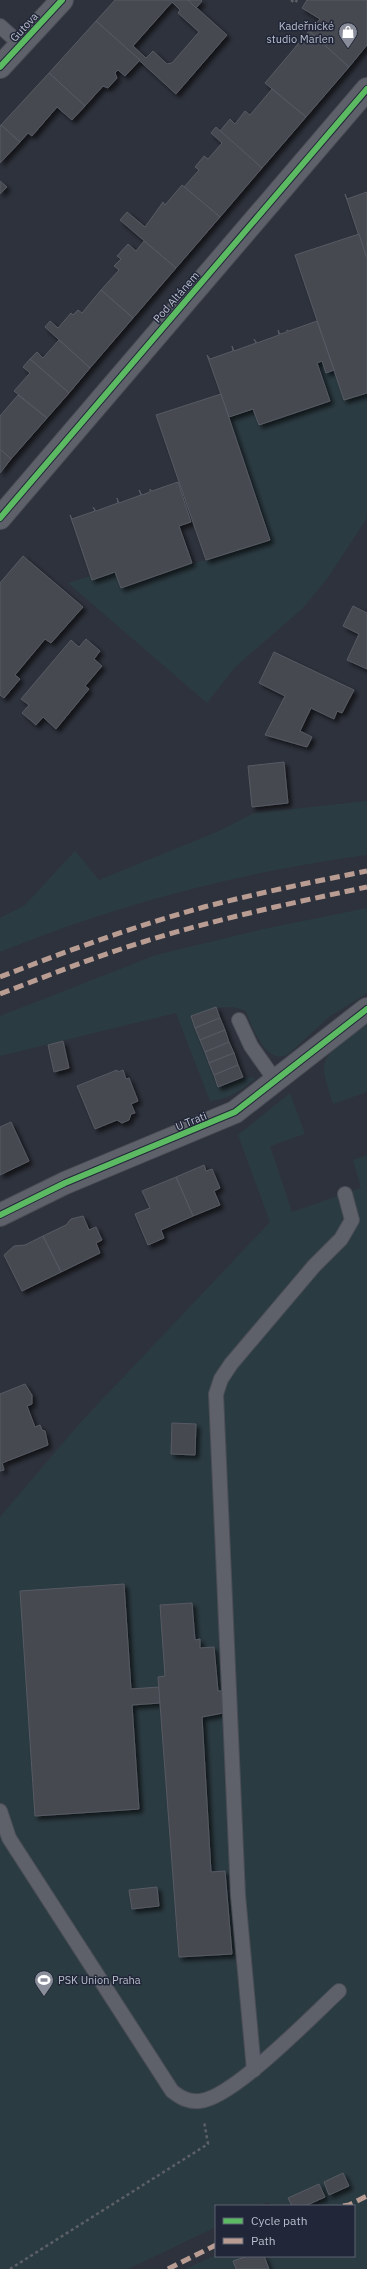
<svg xmlns="http://www.w3.org/2000/svg" width="367" height="2269" viewBox="0 0 367 2269" font-family="'IBM Plex Sans',sans-serif">
<defs>
<filter id="shadow"><feDropShadow dx="3.5" dy="3.5" stdDeviation="2" flood-color="#0009"/></filter>
</defs>
<rect width="100%" height="100%" fill="#2e323c"/>
<g fill="#2b3b42">
<path d="M322 361 326 372 334 370 359 396 367 393V518L327 579 302 609 235 667 207 703 68 583 90 576 92 580 115 572 121 588 192 564 269 540 229 417 253 409 259 425 330 401 317 363Z"/>
<path d="M367 801V855C241 872 118 904 0 952V918L25 905 75 851 99 880 219 831 254 813Z"/>
<path d="M367 908V993L329 1017 287 1055C266 1065 251 1025 246 1011 228 1002 208 1010 191 1016L218 1086 243 1077 256 1078C239 1091 232 1098 210 1101L176 1013 0 1056V1016L156 955 263 929Z"/>
<path d="M367 1025V1092L333 1104C330 1093 324 1079 324 1068 325 1049 353 1034 367 1025Z"/>
<path d="M290 1093 305 1134 270 1146 292 1212 361 1188 353 1160 367 1155V2269H185L216 2255 354 2256V2206H270L268 2202 259 2206H216V2227L128 2269H0V1517L79 1424 270 1222 238 1135Z"/>
</g>
<g fill="#464951" stroke="#575a63" fill-rule="evenodd" filter="url(#shadow)">
<path d="M115 0H188L227 35 176 94 96 21ZM172 2 180 10 178 13 199 32 172 63 167 64 153 51 146 58 133 46Z"/>
<path d="M188 0H201L202 1 196 8Z"/>
<path d="M307 0H367V45L349 67 309 31 320 19 302 8Z"/>
<path d="M96 21 140 60 125 76 118 70 115 73 117 78 108 88 103 86 85 106 49 73Z"/>
<path d="M309 31 349 67 306 117 265 83Z"/>
<path d="M49 73 85 106 72 120 57 107 32 136 28 133 20 142 1 125Z"/>
<path d="M272 89 306 117 262 168 220 131 230 119 235 124 245 111 250 115Z"/>
<path d="M1 125 20 142 0 163V126Z"/>
<path d="M216 127 262 168 220 217 184 187 199 170 195 167 204 156 208 159 222 143 211 133Z"/>
<path d="M0 181 7 187 0 194Z"/>
<path d="M182 185 220 217 176 268 120 220 127 212 145 227 163 202 165 205Z"/>
<path d="M367 192V256L366 257 345 194 347 199Z"/>
<path d="M359 234 367 259V393L344 400 295 255Z"/>
<path d="M144 241 176 268 133 318 101 290 119 270 114 266 121 259 117 256 128 244 136 251Z"/>
<path d="M101 290 133 318 90 368 45 327 50 321 58 328 71 313 73 315 78 310 82 313Z"/>
<path d="M317 321 334 370 326 373 322 361 317 363 330 401 259 425 253 409 229 417 207 355 210 359 233 351 232 346 234 351 256 343 254 339 257 343 279 335 278 330 280 334 287 332V330L289 331Z"/>
<path d="M59 340 90 368 69 393 30 359 37 352 43 358Z"/>
<path d="M30 359 69 393 47 418 14 391 30 373 23 367Z"/>
<path d="M221 394 270 540 206 560 156 415Z"/>
<path d="M18 395 47 418 11 459 0 449V416Z"/>
<path d="M0 449 11 459 0 473Z"/>
<path d="M178 482 191 522 179 526 192 563 121 588 115 572 92 580 70 515 72 519 95 511 93 507 96 511 118 503 117 498 119 503 141 495 139 490 142 495 150 492V489L152 491Z"/>
<path d="M23 556 83 607 51 643 45 639 15 675 20 679 4 698 0 695V583Z"/>
<path d="M353 606 367 613V669L347 660 359 634 343 626Z"/>
<path d="M86 639 100 651 94 659 102 666 85 686 89 689 56 729 43 717 36 725 22 713 29 705 21 699 71 640 79 647Z"/>
<path d="M274 652 354 690 342 713 337 711 334 719 311 708 300 731 312 737 307 747 265 735 285 696 259 683Z"/>
<path d="M284 762 288 803 252 807 248 766Z"/>
<path d="M216 1007 220 1018 195 1028 191 1016Z"/>
<path d="M220 1018 225 1030 200 1040 195 1028Z"/>
<path d="M225 1030 229 1042 205 1052 200 1040Z"/>
<path d="M63 1041 69 1068 54 1072 48 1045Z"/>
<path d="M229 1042 234 1053 209 1063 205 1052Z"/>
<path d="M234 1053 238 1065 214 1075 209 1063Z"/>
<path d="M238 1065 243 1077 218 1087 214 1075Z"/>
<path d="M117 1070 118 1072 123 1070 126 1079 129 1078 138 1101 131 1104 135 1113 131 1114 129 1120 122 1123 117 1120 95 1129 77 1086Z"/>
<path d="M11 1122 29 1161 0 1175V1127Z"/>
<path d="M204 1165 206 1171 212 1169 220 1188 214 1191 220 1205 193 1216 176 1177Z"/>
<path d="M176 1177 193 1216 161 1230 164 1238 148 1245 135 1214 150 1208 142 1191Z"/>
<path d="M83 1216 89 1230 96 1227 102 1240 96 1243 100 1253 61 1272 43 1236 66 1225 71 1219Z"/>
<path d="M43 1236 61 1272 22 1291 4 1255 14 1246 25 1245Z"/>
<path d="M25 1384 32 1395V1404L27 1406 35 1427 40 1425 42 1430 45 1431 48 1445 2 1463 4 1470 0 1471V1394Z"/>
<path d="M172 1423 196 1424 195 1455 171 1454Z"/>
<path d="M124 1584 131 1689 159 1687 160 1703 132 1705 139 1809 35 1816 20 1591Z"/>
<path d="M192 1603 195 1640 200 1639V1648L214 1647 218 1691H222L223 1713 202 1717 211 1872 225 1871 232 1954 179 1957 158 1677 165 1676 160 1605Z"/>
<path d="M157 1887 159 1906 132 1909 129 1890Z"/>
<path d="M343 2173 349 2186 329 2195 324 2182Z"/>
<path d="M319 2184 325 2197 305 2206H292L288 2198Z"/>
<path d="M248 2256H264L269 2269H236L233 2261Z"/>
</g>
<g fill="none" stroke-linecap="round" stroke-linejoin="round">
<defs>
<g id="lane">
<path d="M0 26 21 45"/>
<path d="M239 1020 251 1046 275 1080"/>
<path d="M0 1811 9 1838 172 2091C181 2098 188 2102 200 2101 233 2098 312 2016 339 1991"/>
<path d="M254 2070 238 1895 216 1394 221 1379 231 1364 314 1266 341 1239 352 1220 345 1194"/>
</g>
<g id="street">
<path d="M0 67 62 0"/>
<path d="M0 518 367 89"/>
<path d="M0 1215 65 1183 235 1112 367 1009"/>
</g>
</defs>
<use href="#lane" stroke="#4a4d55" stroke-width="16"/>
<use href="#street" stroke="#4a4d55" stroke-width="24"/>
<g stroke="#5c6067" stroke-width="2.5" stroke-dasharray="3 3" stroke-linecap="butt">
<path d="M291 0 295 3 297 0"/>
<path d="M10 2269 208 2144 204 2121"/>
</g>
<use href="#lane" stroke="#5e616a" stroke-width="14"/>
<use href="#street" stroke="#5e616a" stroke-width="22"/>
<g stroke="#b99d93" stroke-width="5" stroke-dasharray="10 5" stroke-linecap="butt">
<path d="M0 977C67 951 135 926 204 907 258 893 312 882 367 871"/>
<path d="M0 994C47 976 94 957 143 942 216 919 292 903 367 887"/>
<path d="M343 2206 349 2205 367 2196"/>
<path d="M168 2269 216 2245"/>
</g>
<defs>
<g id="cycleway">
<path d="M0 67 62 0"/>
<path d="M0 518 367 89"/>
<path d="M0 1215 65 1183 235 1112 367 1009"/>
</g>
</defs>
<use href="#cycleway" stroke="#212738" stroke-width="8"/>
<use href="#cycleway" stroke="#5cba63" stroke-width="6"/>
</g>
<defs>
<symbol id="shop-pin" viewBox="-11 -11 22 30"><path d="M0 17L-7.5 6A9.5 9.5 0 1 1 7.5 6Z" fill="#898d9a" stroke="#212738"/><path d="M-5-2.5h2.3a2.7 3.5 0 0 1 5.4 0H5L5.5 6h-11ZM-1.5-2.5h3a1.5 2.3 0 0 0-3 0Z" fill="#fff"/></symbol>
<symbol id="stadium-pin" viewBox="-11 -11 22 30"><path d="M0 17L-7.5 6A9.5 9.5 0 1 1 7.5 6Z" fill="#898d9a" stroke="#212738"/><path d="M0-5a6.5 5 0 1 0 0 10a6.5 5 0 1 0 0-10ZM-3.5-1.8h7v3.6h-7Z" fill="#fff"/></symbol>
</defs>
<g fill-rule="evenodd">
<use href="#shop-pin" x="337" y="21" width="22" height="30"/>
<use href="#stadium-pin" x="33" y="1969" width="22" height="30"/>
</g>
<g text-anchor="middle" stroke-width="3" stroke-linejoin="round" paint-order="stroke">
<g font-size="11" fill="#babecc" stroke="#212738" text-anchor="end">
<text x="334" y="30">Kadeřnické<tspan x="334" dy="13">studio Marlen</tspan></text>
<text x="58" y="1984" text-anchor="start">PSK Union Praha</text>
</g>
<g font-size="11" fill="#babecc" stroke="#212738">
<text transform="translate(24 27) rotate(-47)" y="4">Gutova</text>
<text transform="translate(176 297) rotate(-49)" y="4">Pod Altánem</text>
<text transform="translate(191 1121) rotate(-22)" y="4">U Trati</text>
</g>
</g>
<rect x="215" y="2205" width="140" height="52" fill="#212738" stroke="#5e6373"/>
<rect x="223" y="2218" width="20" height="6" fill="#5cba63" stroke="#5e6373"/>
<text x="251" y="2225" font-size="12" fill="#babecc">Cycle path</text>
<rect x="223" y="2238" width="20" height="6" fill="#b99d93" stroke="#5e6373"/>
<text x="251" y="2245" font-size="12" fill="#babecc">Path</text>
</svg>
